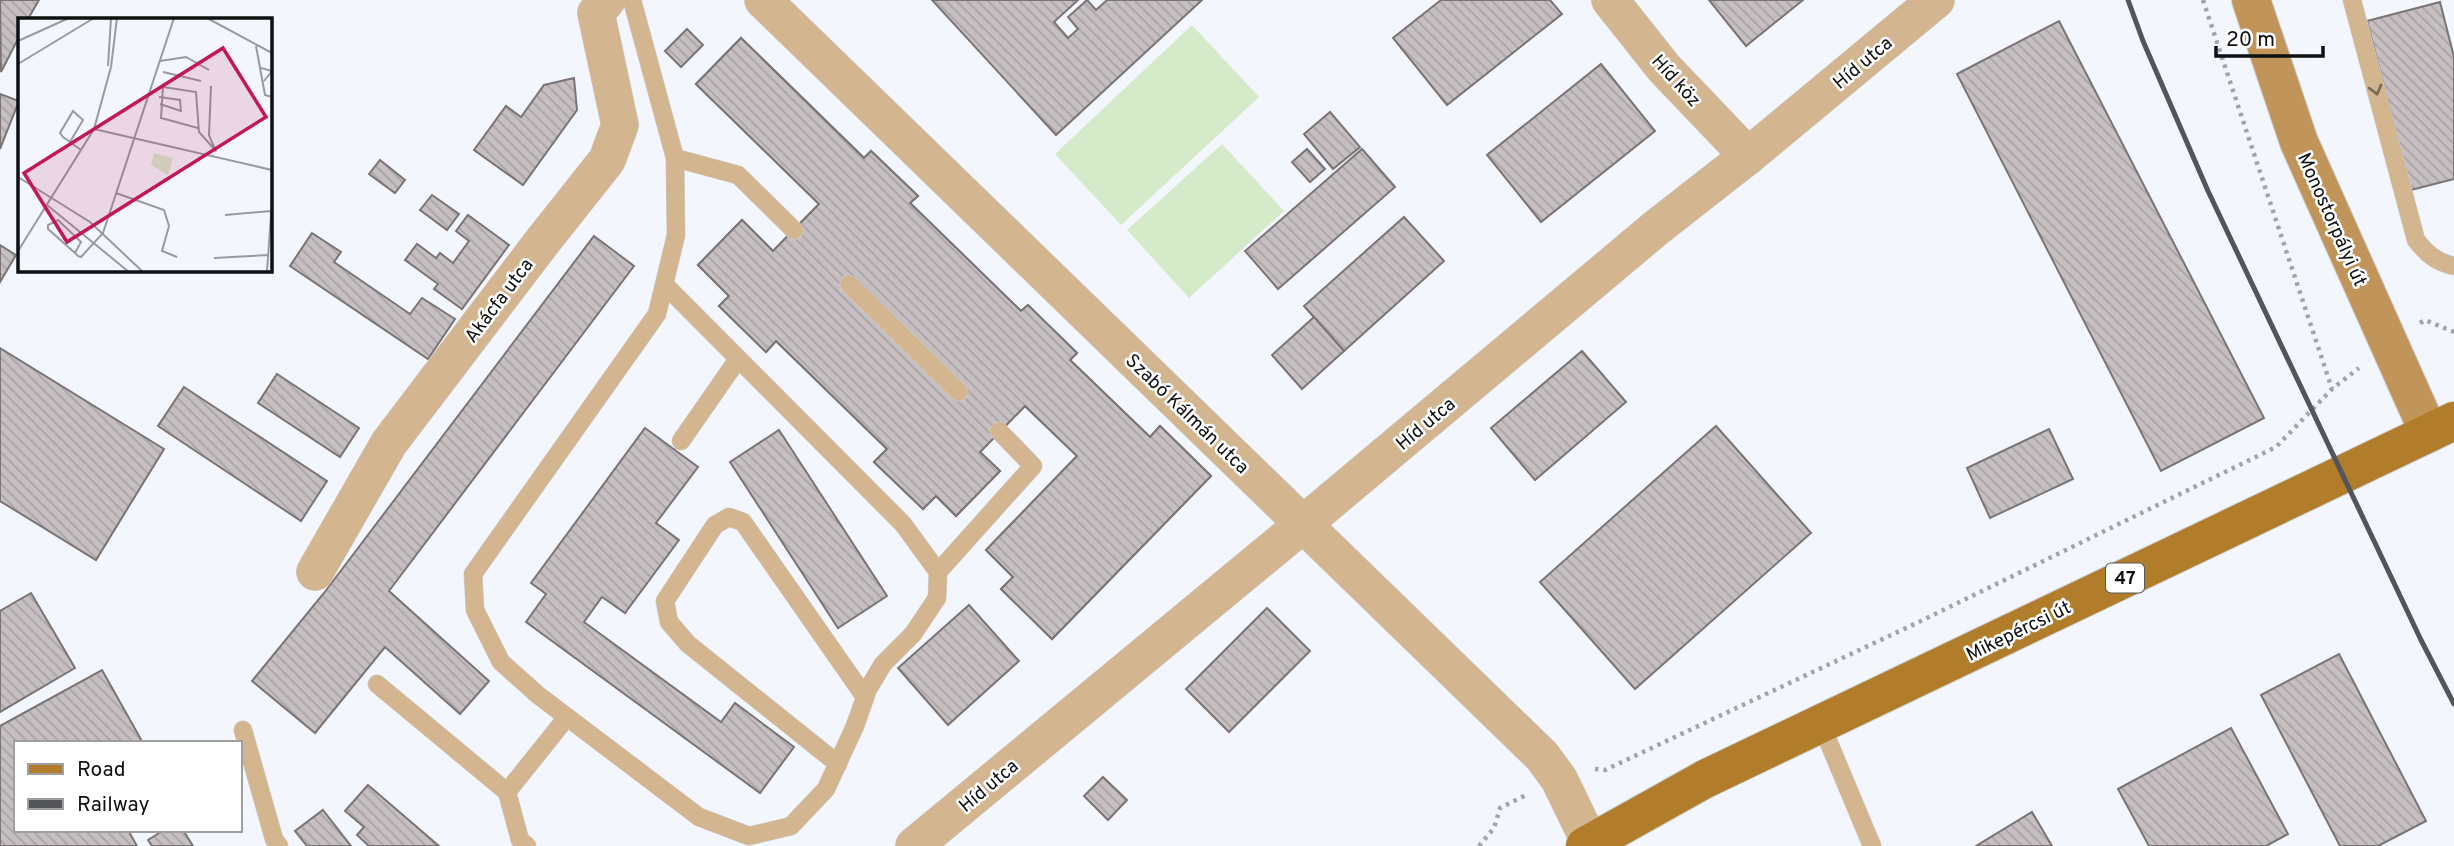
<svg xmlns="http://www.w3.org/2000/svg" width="2454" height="846" viewBox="0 0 2454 846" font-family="Overpass,sans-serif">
<defs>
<pattern id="building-back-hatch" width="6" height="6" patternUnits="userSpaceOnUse" patternTransform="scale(1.75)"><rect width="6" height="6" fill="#c6bfc1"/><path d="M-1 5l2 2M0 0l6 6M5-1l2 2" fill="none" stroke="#a9a3a5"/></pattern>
</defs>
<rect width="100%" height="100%" fill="#f3f7fd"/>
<g fill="#d5eac8">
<path d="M1192 25 1259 97 1121 225 1055 154Z"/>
<path d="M1222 144 1284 211 1189 298 1127 230Z"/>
</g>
<g fill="url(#building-back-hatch)" stroke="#7b7476" stroke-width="2" fill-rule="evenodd">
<path d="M0 0H39L28 19H19V37L1 72Z"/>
<path d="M932 0H1078L1054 22 1068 38 1078 29 1068 17 1087 0 1096 10 1107 0H1202L1056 135Z"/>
<path d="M1441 0H1550L1562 14 1447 105 1393 38Z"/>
<path d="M1709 0H1803L1746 46Z"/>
<path d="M2440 2 2454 57V179L2411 190 2367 21Z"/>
<path d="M2059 21 2264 418 2161 471 1957 74Z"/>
<path d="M687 29 703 45 681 67 665 51Z"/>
<path d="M741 38 864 158 871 151 918 196 910 203 1021 311 1028 305 1077 353 1070 360 1150 437 1160 426 1211 476 1052 639 1001 589 1013 577 986 550 1077 456 1025 406 980 452 1000 471 956 516 936 496 923 509 874 462 887 449 776 341 766 352 719 306 729 296 698 265 742 220 773 251 819 204 696 84ZM869 263 979 372 934 418 823 310Z"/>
<path d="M741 38 864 158 871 151 918 196 910 203 1021 311 1028 305 1077 353 1070 360 1150 437 1160 426 1211 476 1052 639 1001 589 1013 577 986 550 1077 456 1025 406 980 452 1000 471 956 516 936 496 923 509 874 462 887 449 776 341 766 352 719 306 729 296 698 265 742 220 773 251 819 204 696 84Z"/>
<path d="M1601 64 1655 131 1541 222 1487 155Z"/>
<path d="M574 78 577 110 523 185 474 150 506 106 521 117 544 85Z"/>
<path d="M0 94 19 101 0 149Z"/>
<path d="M1330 112 1360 147 1333 169 1304 134Z"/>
<path d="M1307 149 1325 169 1310 182 1292 162Z"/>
<path d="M1362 149 1395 187 1278 289 1245 251Z"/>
<path d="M380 160 405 180 395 193 369 174Z"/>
<path d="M432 195 459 214 447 230 420 210Z"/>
<path d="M468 215 509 245 462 309 434 289 438 284 405 260 417 244 436 258 440 253 453 263 469 241 456 231Z"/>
<path d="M1404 217 1444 261 1344 351 1304 306Z"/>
<path d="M312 233 341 252 334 262 410 314 422 298 455 319 428 359 290 266Z"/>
<path d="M594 236 634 266 389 591 489 681 460 714 385 647 315 733 252 681 324 593Z"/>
<path d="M0 245 16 255 0 282Z"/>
<path d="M1314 317 1344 351 1302 389 1272 355Z"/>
<path d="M0 348 164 449 96 560 0 501Z"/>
<path d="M1582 351 1626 402 1535 480 1491 428Z"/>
<path d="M277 374 359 428 340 457 258 403Z"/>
<path d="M184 387 327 481 301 521 158 426Z"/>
<path d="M1716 426 1811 533 1635 689 1540 582Z"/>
<path d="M645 428 698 467 656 523 679 540 625 613 602 597 584 622 721 722 735 703 794 747 760 793 526 622 546 594 531 583Z"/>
<path d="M2049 429 2073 479 1990 518 1967 468Z"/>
<path d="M779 430 887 596 838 628 730 462Z"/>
<path d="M31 593 75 668 0 712V611Z"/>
<path d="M969 605 1019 661 948 725 898 668Z"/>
<path d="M1267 608 1310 651 1229 732 1186 689Z"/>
<path d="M2339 654 2426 821 2378 846H2340L2261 695Z"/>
<path d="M102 670 143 743H16V830H128L137 846H0V726Z"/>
<path d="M2231 728 2288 834 2266 846H2149L2118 789Z"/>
<path d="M1103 777 1127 800 1108 820 1084 796Z"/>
<path d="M368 785 439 846H369L357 835 364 827 345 811Z"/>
<path d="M323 810 351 846H307L295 831Z"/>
<path d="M2032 812 2052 846H1976Z"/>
<path d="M164 830H183L193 846H152L148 840Z"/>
</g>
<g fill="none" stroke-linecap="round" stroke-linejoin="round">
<defs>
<g id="lane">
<path d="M632 0 675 158 676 235 657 314 473 574 475 610 501 662 538 695 699 817 749 836 791 826 826 789 855 726 868 689 883 664 913 634 937 598 938 572 903 524 664 284"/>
<path d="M2352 0 2416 240C2427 254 2436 262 2454 266"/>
<path d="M675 158 738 175 794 230"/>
<path d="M849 284 959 392"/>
<path d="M681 441 738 359"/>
<path d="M938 572 1033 466 999 431"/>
<path d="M377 684 507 792 520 840 527 846"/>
<path d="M1821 724 1872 846"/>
<path d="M243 730 274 839 279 846"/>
<path d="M838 764 688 644 669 622 665 601 715 525 729 517 743 522 865 697"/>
<path d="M507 792 567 717"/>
</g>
<g id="street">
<path d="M763 0 1542 756 1559 779 1590 843"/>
<path d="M1610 0 1664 68 1748 156"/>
<path d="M315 572 389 443 542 242 607 160 620 125 596 13 607 0"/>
<path d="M914 846 1302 525 1656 228 1748 156 1936 0"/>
</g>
<path id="secondary" d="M2251 0 2299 142 2429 433"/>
<path id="primary" d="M1585 846 1705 779 2454 421"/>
</defs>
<use href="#lane" stroke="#ced2d7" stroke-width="19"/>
<use href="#street" stroke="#ced2d7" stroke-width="38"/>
<use href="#secondary" stroke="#ced2d7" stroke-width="40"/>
<use href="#primary" stroke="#ced2d7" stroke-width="40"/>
<g stroke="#a1a4a8" stroke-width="4.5" stroke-dasharray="3.5 5" stroke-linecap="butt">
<path d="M2203 0 2332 389"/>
<path d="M2420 323 2425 320 2454 332"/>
<path d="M1595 769 1605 770 1923 620 2276 447 2332 389 2359 368"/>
<path d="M1479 846 1494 828 1500 808 1526 795"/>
</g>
<use href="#lane" stroke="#d3b690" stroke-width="18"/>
<use href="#street" stroke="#d3b690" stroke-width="37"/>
<use href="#secondary" stroke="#c1955a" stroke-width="38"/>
<use href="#primary" stroke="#b27d2a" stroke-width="38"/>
<path stroke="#535558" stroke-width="5" d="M2128 0 2143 41 2208 191 2421 640 2454 704"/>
</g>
<defs><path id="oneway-chevron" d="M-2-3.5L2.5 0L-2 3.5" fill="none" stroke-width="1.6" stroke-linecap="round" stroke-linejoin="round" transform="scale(1.75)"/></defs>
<use stroke="#7a6b57" href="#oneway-chevron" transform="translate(2376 90) rotate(75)"/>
<g text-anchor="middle" stroke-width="5" stroke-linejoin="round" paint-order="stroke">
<rect fill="#fff" stroke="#565758" stroke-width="2" x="2106" y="563.5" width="38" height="29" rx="5"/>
<g font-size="18" font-weight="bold" fill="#0e0f11">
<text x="2125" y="584">47</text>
</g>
<g font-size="19" fill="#0e0f11" stroke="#fff">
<text transform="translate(1862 62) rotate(-40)" y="7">Híd utca</text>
<text transform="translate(1677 80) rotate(48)" y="7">Híd köz</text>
<text transform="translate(2333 219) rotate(66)" y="7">Monostorpályi út</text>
<text transform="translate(498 300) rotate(-53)" y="7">Akácfa utca</text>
<text transform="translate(1188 413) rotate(44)" y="7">Szabó Kálmán utca</text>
<text transform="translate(1425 423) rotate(-40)" y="7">Híd utca</text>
<text transform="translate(2018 630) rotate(-26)" y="7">Mikepércsi út</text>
<text transform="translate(988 785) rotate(-40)" y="7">Híd utca</text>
</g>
</g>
<g transform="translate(18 18)">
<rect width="254" height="254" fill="#f3f7fd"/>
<path d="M136 135 155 140 150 157 133 147Z" fill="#d5eac8"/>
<path fill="none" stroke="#979a9f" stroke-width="2" d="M189 0 254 35M0 23 51 0M238 28 247 77 254 79M142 43 168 39 191 52M0 46 76 0M90 48 93 0M243 50 254 53 246 63M145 54 183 63M193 68 191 117 198 134M141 79 162 82 163 93 142 86M180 110 143 100 145 69 178 74 181 114 198 133M76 111 254 152M52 124 65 102 55 93 42 115 45 119 52 124 63 132M0 159 72 204 125 254M98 175 146 192 151 208 144 233 159 239M29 187 111 254M207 197 253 193M0 233 76 111 93 49 99 0M57 235 63 224 40 202 30 207V211L57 235 60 238 63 239 85 215 156 0M196 240 250 237M249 254 254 183"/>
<path fill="#c2185b" fill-opacity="0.15" stroke="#c2185b" stroke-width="3.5" d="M205 30 248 99 49 224 6 155Z"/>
<rect width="254" height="254" fill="none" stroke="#0e0f11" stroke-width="3.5"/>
</g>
<rect x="14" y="741" width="228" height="91" fill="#ffffff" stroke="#9f9fa0" stroke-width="2"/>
<rect x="28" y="764" width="35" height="10" fill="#b27d2a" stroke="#9f9fa0" stroke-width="2"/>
<text x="77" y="776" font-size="21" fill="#0e0f11">Road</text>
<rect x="28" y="799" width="35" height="10" fill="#535558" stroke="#9f9fa0" stroke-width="2"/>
<text x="77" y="811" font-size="21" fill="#0e0f11">Railway</text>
<path d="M2216 46v10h107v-10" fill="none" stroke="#0e0f11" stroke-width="3.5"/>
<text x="2226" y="46" font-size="21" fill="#0e0f11" stroke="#ffffff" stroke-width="5" paint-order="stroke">20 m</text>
</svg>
